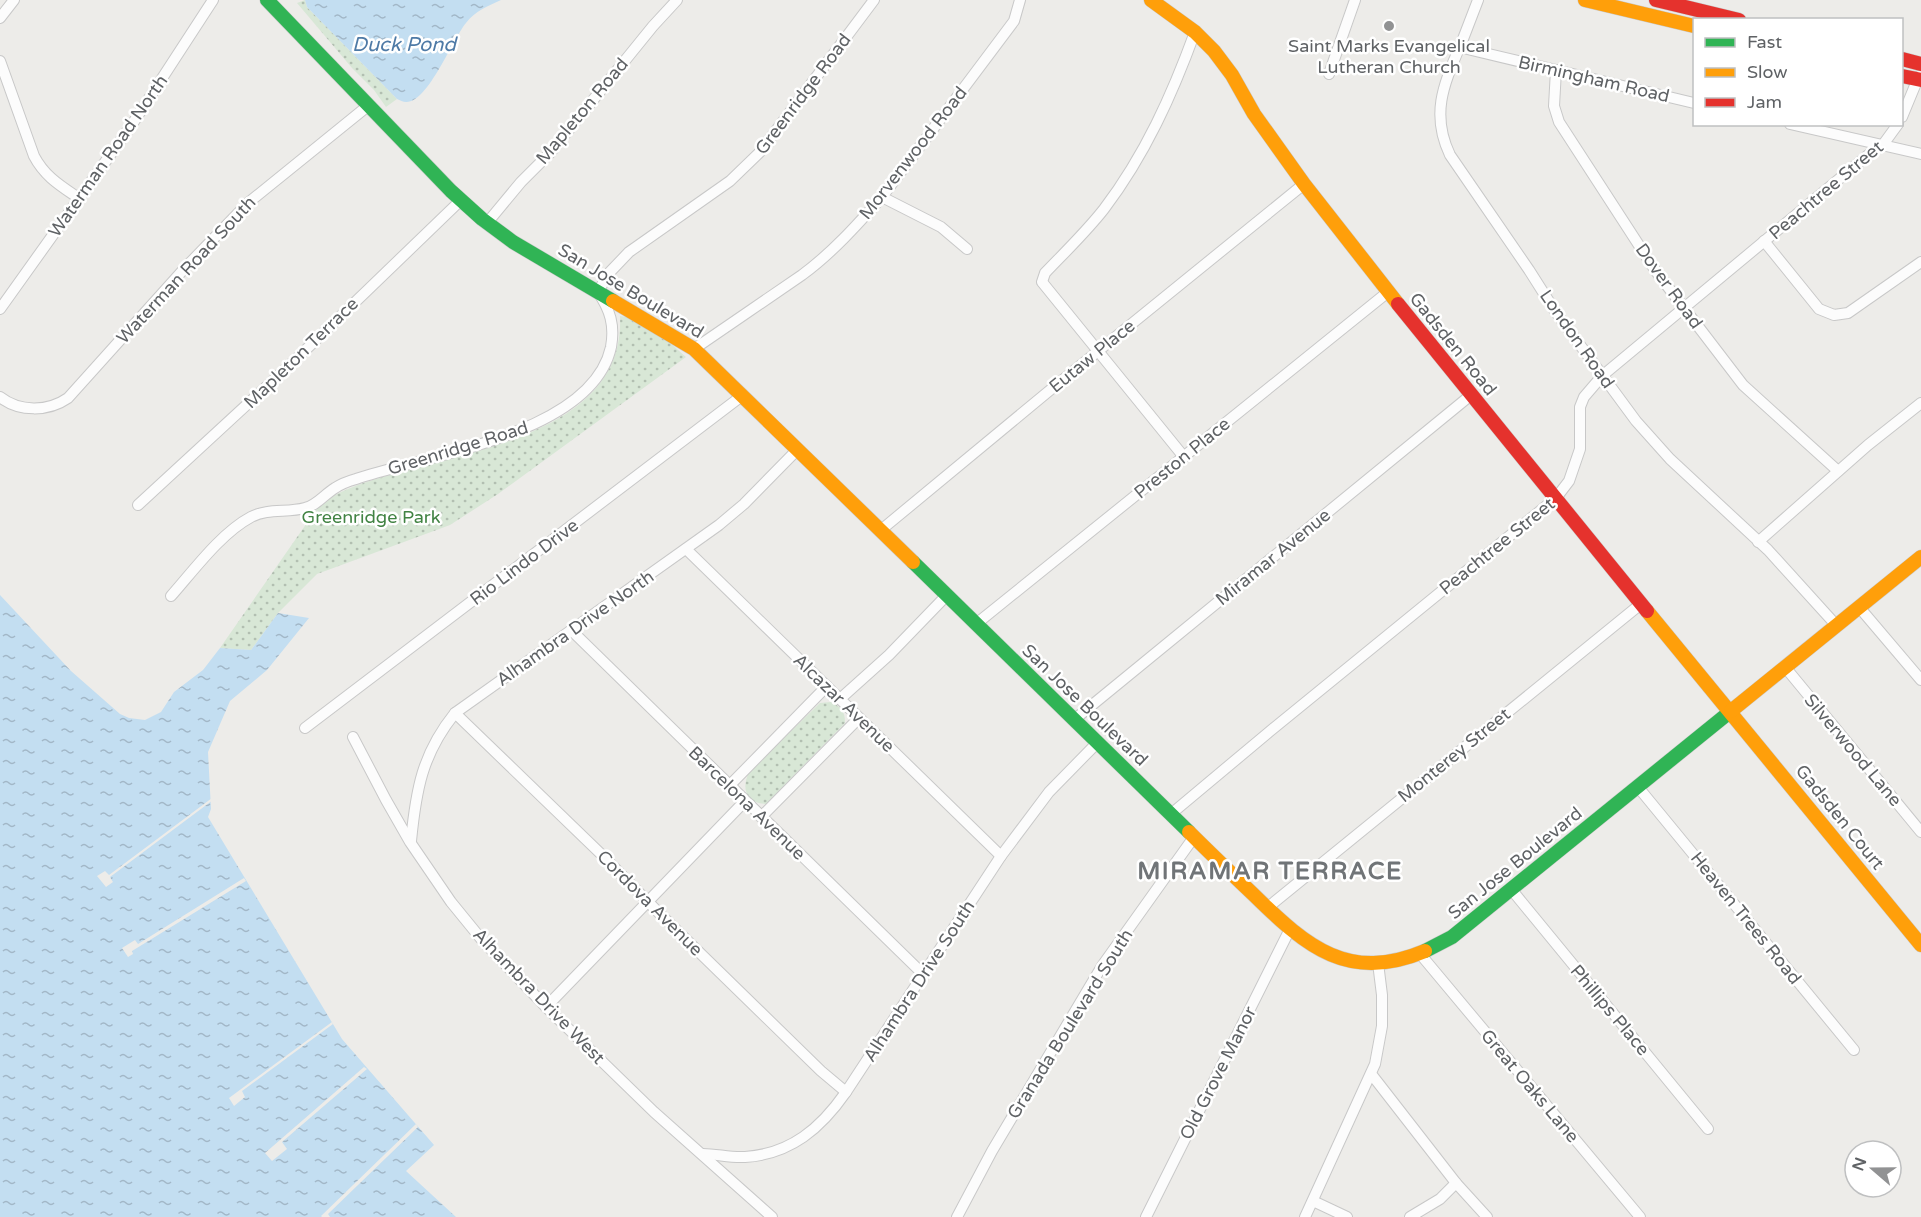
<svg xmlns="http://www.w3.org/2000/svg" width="1921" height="1217" viewBox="0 0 1921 1217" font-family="'Varela Round',sans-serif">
<defs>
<pattern id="grass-dots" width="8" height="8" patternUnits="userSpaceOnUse" patternTransform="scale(1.5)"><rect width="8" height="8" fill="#d8e7d6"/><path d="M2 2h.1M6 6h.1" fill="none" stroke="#b2bfb1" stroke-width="1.8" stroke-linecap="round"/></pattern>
<pattern id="water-ripples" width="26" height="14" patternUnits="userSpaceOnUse" patternTransform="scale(1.5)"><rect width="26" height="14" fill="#c3def1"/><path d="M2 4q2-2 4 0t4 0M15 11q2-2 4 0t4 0" fill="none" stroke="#a2b7c7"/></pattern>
</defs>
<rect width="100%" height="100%" fill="#edece9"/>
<g fill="url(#grass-dots)">
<path d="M305 0 307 7 397 99 386 107 374 90 352 68 297 3Z"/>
<path d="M620 316C645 319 668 341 686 357L498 494 450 525 317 574 278 613 251 650 220 648 318 507C326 502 333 496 341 492 428 452 626 448 620 316Z"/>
<path d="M831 702C841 707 845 711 845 723L766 804C746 803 741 789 749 772L820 703Z"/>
</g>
<g fill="url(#water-ripples)">
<path d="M305 0H501C488 6 475 11 466 23 453 38 428 103 406 102 403 102 400 100 397 99L307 7Z"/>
<path d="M0 595 71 671 120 714 129 718 145 720 161 712 174 692 203 670 220 648 251 650 278 613 309 618 267 670 230 701 208 752 211 809 208 817 342 1039 434 1145 406 1171 456 1217H0Z"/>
</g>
<g fill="#edece9">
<path d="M212 798 213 800 110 877 113 882 106 887 97 876 105 871 109 875Z"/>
<path d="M244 878 246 881 132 951 133 954 128 957 122 948 135 940 138 944Z"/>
<path d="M332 1022 333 1024 242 1091 245 1097 234 1106 229 1098Z"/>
<path d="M364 1067 367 1069 282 1142 287 1149 272 1161 265 1153Z"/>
<path d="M416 1124 418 1127 328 1214 330 1217H322L321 1216Z"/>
</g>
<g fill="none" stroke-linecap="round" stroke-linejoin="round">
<defs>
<g id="street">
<path d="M1478 0C1473 13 1468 26 1463 39 1446 80 1429 111 1450 155L1529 270 1555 311 1636 421 1670 459 1768 550 1836 625"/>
<path d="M0 18 14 0"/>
<path d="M1459 47 1694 103"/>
<path d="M0 61 34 156C45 177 61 186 80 199"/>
<path d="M1556 70 1554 106 1559 122 1655 270 1743 385 1838 471"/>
<path d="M1329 74 1355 0"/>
<path d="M1902 117 1919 76"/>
<path d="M1790 124 1921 154"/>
<path d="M882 197 941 227 967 249"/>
<path d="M487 223 521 182 550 153 653 26 677 0"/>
<path d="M1764 241 1819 309 1834 315 1848 313 1921 262"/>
<path d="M0 309 133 123 213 0"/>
<path d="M694 349C730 324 766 300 802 275 832 253 857 225 882 197L1014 21 1020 0"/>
<path d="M0 397C19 412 48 412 68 398L184 269 248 203 369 105"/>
<path d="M1184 457 1042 282 1045 273C1065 252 1086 232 1104 209 1145 155 1172 95 1195 32"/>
<path d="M138 505 292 363 461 200"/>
<path d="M881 530 1055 386 1304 184"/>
<path d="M1758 542 1868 445 1921 403"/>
<path d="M686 549 1001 856"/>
<path d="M171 596C194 570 221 533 251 517 268 508 287 513 305 508 316 506 325 494 335 488 341 484 349 481 356 479 427 455 592 434 611 347 615 325 610 310 598 292L608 274 629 252 730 181 760 152 874 0"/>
<path d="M1859 607 1921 680"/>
<path d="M976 624 1388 292"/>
<path d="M571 630 924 975"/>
<path d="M1785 667 1921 832"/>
<path d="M840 699 889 655 947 595"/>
<path d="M455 713 602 855 661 915 821 1071 846 1092"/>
<path d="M1075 719 1471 395"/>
<path d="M305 728 743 395"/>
<path d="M353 737 386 800 410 842 451 902 482 940 546 1007 654 1112 772 1217"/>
<path d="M729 786 827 686"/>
<path d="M1638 787 1854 1050"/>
<path d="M1171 814 1269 732 1556 498 1569 481 1580 449V407L1584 397 1602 376 1874 150 1882 146 1898 124"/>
<path d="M761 817 859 718"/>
<path d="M411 841C416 790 422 754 455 713L719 525 744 504 798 449"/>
<path d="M1511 889 1708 1129"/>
<path d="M1267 908 1642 603"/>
<path d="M1421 955 1640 1217"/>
<path d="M546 1007 745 801"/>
<path d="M1372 1075 1456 1183 1487 1217"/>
<path d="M703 1154C717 1154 730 1158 745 1157 791 1154 821 1128 846 1092L1001 856 1049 792 1098 742"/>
<path d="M1313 1201 1347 1217"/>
<path d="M957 1217 992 1151 1102 966 1194 837"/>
<path d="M1146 1217 1290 929"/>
<path d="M1305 1217 1375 1064 1382 1026V995L1378 963"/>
<path d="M1410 1217 1440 1199 1456 1183"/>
</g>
<g id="fast">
<path d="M267 0 451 191 482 219 513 242 613 301"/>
<path d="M913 562 1189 832"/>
<path d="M1425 951 1452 937 1731 711"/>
</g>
<g id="slow">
<path d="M1151 0 1195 32 1214 51 1232 75 1254 114 1304 184 1398 304"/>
<path d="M1585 0 1694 26"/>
<path d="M613 301 694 349 913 562"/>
<path d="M1647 611 1921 945"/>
<path d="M1731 711 1921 557"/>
<path d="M1189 832C1211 854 1233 875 1255 896 1307 947 1349 983 1425 951"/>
</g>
<g id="jam">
<path d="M1656 0 1739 20"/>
<path d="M1902 59 1921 64"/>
<path d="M1902 76 1921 80"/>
<path d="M1398 304 1647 611"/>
</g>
</defs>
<use href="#street" stroke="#c8c8c8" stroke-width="12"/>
<use href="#fast" stroke="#cacaca" stroke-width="15"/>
<use href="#slow" stroke="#cacaca" stroke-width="15"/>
<use href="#jam" stroke="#cacaca" stroke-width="15"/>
<use href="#street" stroke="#fcfcfc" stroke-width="10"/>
<use href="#fast" stroke="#30b455" stroke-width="14"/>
<use href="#slow" stroke="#ff9f0a" stroke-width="14"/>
<use href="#jam" stroke="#e5322d" stroke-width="14"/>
</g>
<circle fill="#919293" stroke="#fff" stroke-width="2" cx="1389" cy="26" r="6"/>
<g text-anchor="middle" stroke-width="5" stroke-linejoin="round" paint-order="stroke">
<g font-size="18" fill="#5f6265" stroke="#fff">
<text x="1389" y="52">Saint Marks Evangelical<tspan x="1389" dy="21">Lutheran Church</tspan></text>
</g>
<g font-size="18" fill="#5f6265" stroke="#fff">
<text transform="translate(1594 79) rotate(13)" y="6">Birmingham Road</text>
<text transform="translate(803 94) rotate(-53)" y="6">Greenridge Road</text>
<text transform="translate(582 111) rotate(-50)" y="6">Mapleton Road</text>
<text transform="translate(913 153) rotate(-52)" y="6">Morvenwood Road</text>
<text transform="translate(108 156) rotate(-55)" y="6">Waterman Road North</text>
<text transform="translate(1826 190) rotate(-40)" y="6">Peachtree Street</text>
<text transform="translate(186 270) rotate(-47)" y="6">Waterman Road South</text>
<text transform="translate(1669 286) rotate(54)" y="6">Dover Road</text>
<text transform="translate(631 291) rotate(31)" y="6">San Jose Boulevard</text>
<text transform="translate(1577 339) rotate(55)" y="6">London Road</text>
<text transform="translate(1453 344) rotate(51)" y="6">Gadsden Road</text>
<text transform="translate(301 353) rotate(-44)" y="6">Mapleton Terrace</text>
<text transform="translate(1092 356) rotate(-39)" y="6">Eutaw Place</text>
<text transform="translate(458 448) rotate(-17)" y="6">Greenridge Road</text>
<text transform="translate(1182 458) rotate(-39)" y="6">Preston Place</text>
<text transform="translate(1497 546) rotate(-39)" y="6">Peachtree Street</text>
<text transform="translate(1273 557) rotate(-39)" y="6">Miramar Avenue</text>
<text transform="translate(524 562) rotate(-37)" y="6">Rio Lindo Drive</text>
<text transform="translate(575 628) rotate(-35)" y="6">Alhambra Drive North</text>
<text transform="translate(844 703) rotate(44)" y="6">Alcazar Avenue</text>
<text transform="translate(1085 705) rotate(44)" y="6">San Jose Boulevard</text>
<text transform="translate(1853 750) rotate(50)" y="6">Silverwood Lane</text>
<text transform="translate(1454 755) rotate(-39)" y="6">Monterey Street</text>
<text transform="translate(747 803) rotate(44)" y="6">Barcelona Avenue</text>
<text transform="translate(1840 817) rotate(51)" y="6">Gadsden Court</text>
<text transform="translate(1515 863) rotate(-39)" y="6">San Jose Boulevard</text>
<text transform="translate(650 903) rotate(45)" y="6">Cordova Avenue</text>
<text transform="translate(1746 918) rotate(51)" y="6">Heaven Trees Road</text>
<text transform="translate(919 981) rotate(-57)" y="6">Alhambra Drive South</text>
<text transform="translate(539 996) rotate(46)" y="6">Alhambra Drive West</text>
<text transform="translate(1610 1010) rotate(50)" y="6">Phillips Place</text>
<text transform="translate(1070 1024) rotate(-58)" y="6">Granada Boulevard South</text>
<text transform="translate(1218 1073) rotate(-63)" y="6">Old Grove Manor</text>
<text transform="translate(1530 1086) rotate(50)" y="6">Great Oaks Lane</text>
</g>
<g font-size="18" fill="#418343" stroke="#fff">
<text x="371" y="523">Greenridge Park</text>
</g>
<g font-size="20" font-style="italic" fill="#4e7aa6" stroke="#fff">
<text x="404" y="51">Duck Pond</text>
</g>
<g font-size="24" font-weight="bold" letter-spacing="1.5" fill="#707477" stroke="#fff">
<text x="1270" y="879">MIRAMAR TERRACE</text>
</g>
</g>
<rect x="1693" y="18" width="210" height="108" fill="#ffffff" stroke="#bfc0c1" stroke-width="1.5"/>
<rect x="1705" y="38" width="30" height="9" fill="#30b455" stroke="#bfc0c1" stroke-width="1.5"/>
<text x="1747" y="48" font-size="18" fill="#5f6265">Fast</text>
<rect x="1705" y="68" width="30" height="9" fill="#ff9f0a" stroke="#bfc0c1" stroke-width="1.5"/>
<text x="1747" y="78" font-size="18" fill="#5f6265">Slow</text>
<rect x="1705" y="98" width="30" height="9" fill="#e5322d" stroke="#bfc0c1" stroke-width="1.5"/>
<text x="1747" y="108" font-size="18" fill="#5f6265">Jam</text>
<g transform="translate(1873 1169) rotate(290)"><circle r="28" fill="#ffffff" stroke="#bfc0c1" stroke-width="1.5"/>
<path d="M0-4.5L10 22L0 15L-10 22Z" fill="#919293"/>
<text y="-9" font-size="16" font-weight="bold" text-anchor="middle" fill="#5f6265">N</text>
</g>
</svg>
